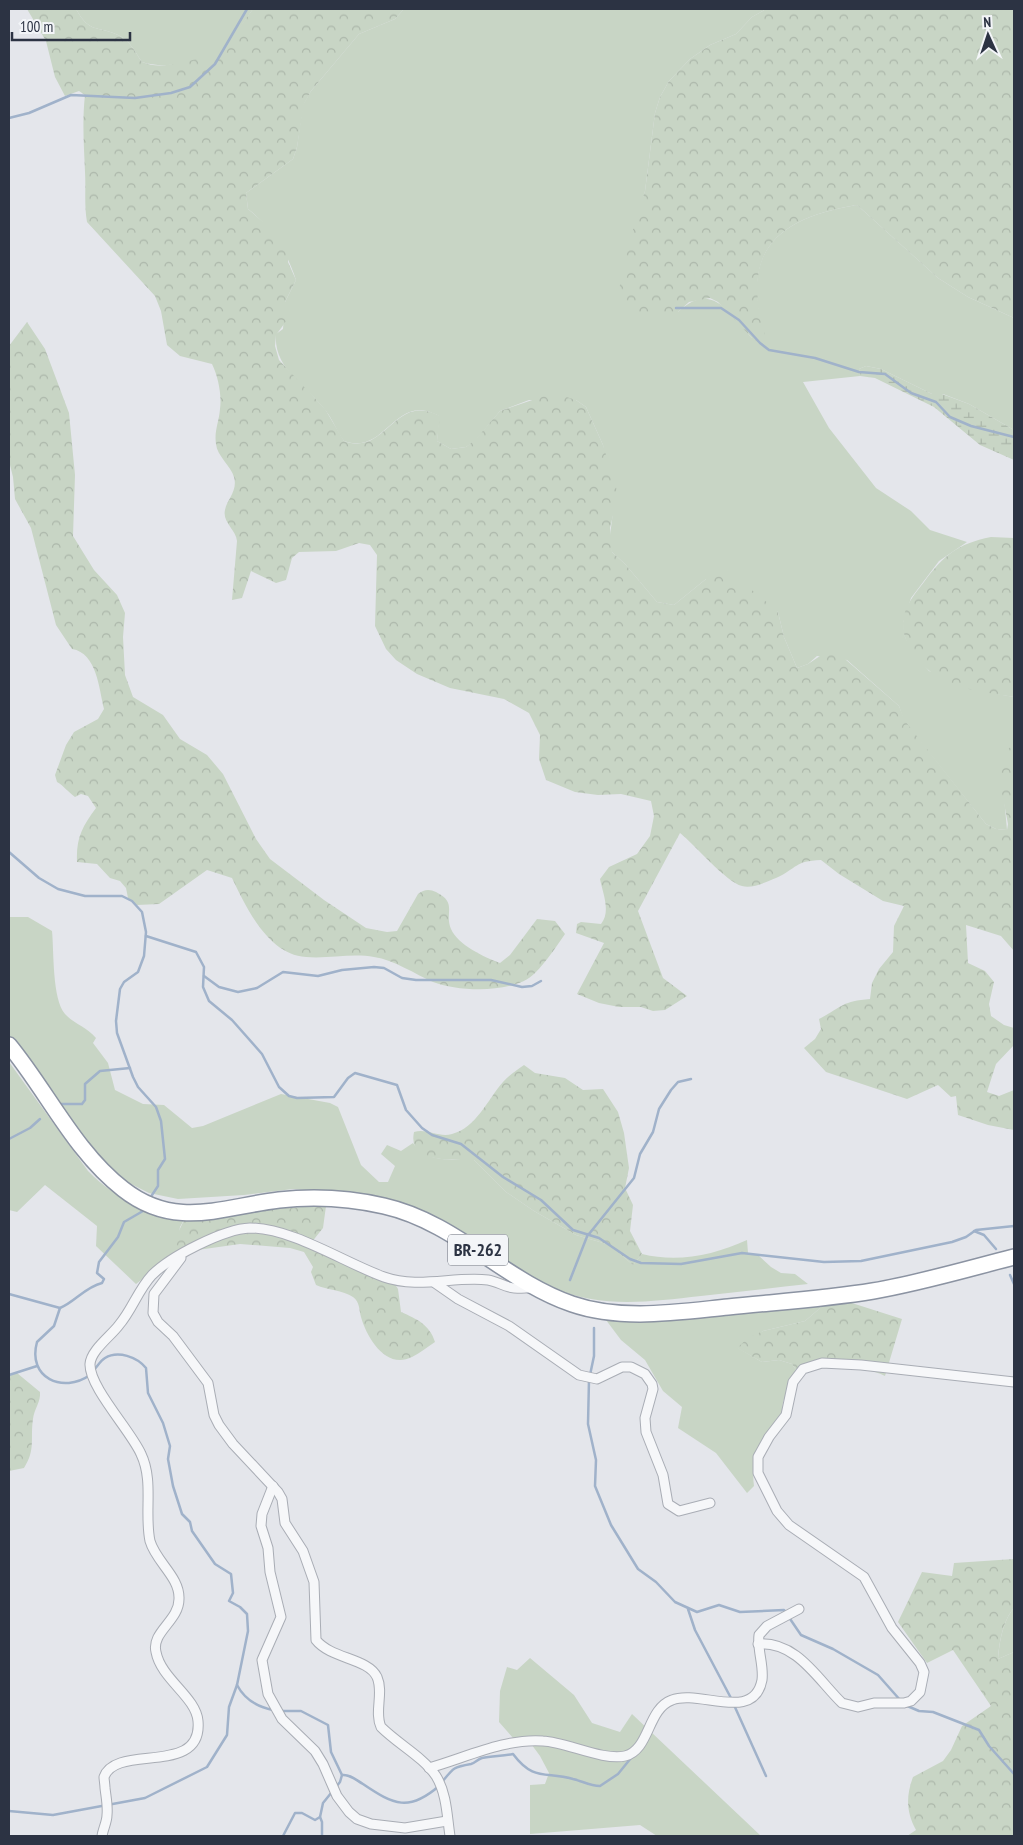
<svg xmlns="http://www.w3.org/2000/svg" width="1023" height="1845" viewBox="0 0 1023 1845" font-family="'PT Sans Narrow',sans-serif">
<defs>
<pattern id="forest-crowns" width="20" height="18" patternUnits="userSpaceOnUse" patternTransform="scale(1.25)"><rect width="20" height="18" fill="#c8d5c5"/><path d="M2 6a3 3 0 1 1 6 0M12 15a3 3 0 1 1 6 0" fill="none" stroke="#acb7aa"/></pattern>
<pattern id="wetland-marsh" width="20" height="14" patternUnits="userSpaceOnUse" patternTransform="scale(1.25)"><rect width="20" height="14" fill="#c8d5c5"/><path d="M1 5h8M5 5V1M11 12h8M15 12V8" fill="none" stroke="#acb7aa"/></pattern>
</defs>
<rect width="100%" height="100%" fill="#e4e6eb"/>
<g fill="#c8d5c5">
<path d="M76 9H253C244 21 236 36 225 46 207 62 165 70 142 62 135 52 130 40 118 35 96 25 90 34 76 9Z"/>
<path d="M404 9H766L752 17 736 34 710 45 690 59 669 81 660 97 655 113 645 191 640 212 678 312C712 280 729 313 752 338L764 335C740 251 777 218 857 205L938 278 968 297 1014 318V430L969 404 943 394H932L881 369 866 366 859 369 860 376 803 382 829 428 876 488 911 511 930 530 967 542 939 561 911 598 903 623 905 637 912 650 929 671 997 694 1014 697V745L1000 779 1004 797 1007 830 996 829 986 824 904 721 899 706 847 660 817 656 808 664 797 668 784 637 778 612 706 579 674 605 657 602 625 564 612 552 609 543 613 512 603 445 586 407 576 400H529L500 411 475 441 466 447 451 449 437 441 439 416C394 391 387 456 344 441 337 432 333 420 326 411 307 386 273 369 276 334L283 329 285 302 296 280C287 252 272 228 248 209L246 193 293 159 297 147 303 105 311 91 359 34 395 19Z"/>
<path d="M9 917H28L52 931C54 951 52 999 65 1014 74 1024 87 1027 96 1038L93 1043 108 1063 115 1090 143 1104 164 1105 192 1128 203 1126 281 1094 330 1103 338 1107 361 1165 379 1182H388L395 1166 381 1154 387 1145 401 1151 413 1143C426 1163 452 1159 474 1160L506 1192 534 1211 576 1235 610 1245 633 1265 642 1254C678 1263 714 1255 747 1240L748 1253 758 1255 771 1267 781 1273 795 1274 808 1284C772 1288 737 1292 701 1296 646 1302 603 1309 550 1287L362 1195 293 1189 244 1195 178 1199 149 1193 123 1180 101 1161 9 1036Z"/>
<path d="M9 1062 88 1171C118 1202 146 1208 185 1218L180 1227 176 1253 136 1284 96 1246 97 1226 45 1185 17 1212 9 1210Z"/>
<path d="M833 1297 805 1321 763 1331 738 1348 762 1362 779 1360 792 1364 800 1376C794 1384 786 1392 783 1402 782 1406 783 1411 782 1414 772 1443 749 1450 754 1486L747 1493 716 1453 678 1428 682 1407 663 1391 645 1360 621 1340 606 1320 629 1321Z"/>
<path d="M1014 1608V1652L998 1659C999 1643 1003 1620 1014 1608Z"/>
<path d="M530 1658 574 1695 592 1723 620 1732 632 1714 761 1836H657L640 1825 530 1834V1785L545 1784 549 1773 540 1756 526 1737 513 1738 499 1722 500 1691 507 1667 517 1670Z"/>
</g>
<g fill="url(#forest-crowns)">
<path d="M27 9H76C90 34 96 25 118 35 130 40 135 52 142 62 157 68 167 65 183 62 226 54 228 42 253 9H404L395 19 359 34 311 91 304 104 297 147 293 159 246 193 248 209 283 239 288 246V262L296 280 285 302 287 320 276 335 275 346 279 360 325 409 344 441C387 457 393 392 440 416L437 441 451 449 466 447 475 440 500 411 544 396 560 395 576 400 586 407 603 445 618 494 610 528 612 552 625 564 657 602 674 605 706 579 724 575 755 592 778 612 784 637 797 668 808 664 826 652H837L899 706 905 721 986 824 996 829 1007 830 1008 824 997 767 1003 752 1014 745V951L1001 936 966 925 968 963 985 971 994 982 989 1004 991 1016 1004 1025 1014 1028V1045L996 1064 987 1092 999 1096 1014 1090V1130L988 1125 958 1115 956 1096 951 1097 938 1085 907 1099 826 1072 804 1048 815 1039 821 1029 819 1019C842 1007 842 1001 870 999L872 983 879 969 893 952 894 926 904 906 883 901 839 874 821 860C794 861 798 868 776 878 766 882 752 889 742 886 726 882 695 845 680 833L638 911 663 978 687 996 665 1010 653 1011 641 1007H619L599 1003 577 994 604 943 576 933 577 924 581 922 601 924C611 912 603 894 600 879L609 867 637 854 650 836 654 816 651 801 621 794 598 795 575 792 546 780 539 759 540 735 529 713 504 699 450 688 417 674 396 660 386 649 375 626 377 555 370 545 359 543 336 551 299 552 292 558 286 580 276 583 251 571 242 598 232 600 237 541C236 530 222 522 225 510 227 499 238 491 234 477 231 466 217 456 216 444 214 431 219 422 220 409 222 395 218 376 212 364L180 356 167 345 161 311 155 296 87 222C84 205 86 189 85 172 84 146 82 122 85 95L79 91 65 96 55 77 46 41Z"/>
<path d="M766 9H1014V318L968 297 938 278 857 205C777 218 740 251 765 335L758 342 752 338 718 302 710 298 689 302 678 312 644 318 626 309 619 298 620 284 628 246 645 191 655 113 660 97 669 81 690 59 710 45 736 34 752 17Z"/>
<path d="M27 322 45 349 69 413 75 475 73 536 94 570 117 595 125 613 123 637 125 675 133 697 163 715 180 739 207 755 223 774 256 839 270 859 324 900 366 928 387 932 397 931 418 894C424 889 430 889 436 892 458 903 444 913 451 929 458 945 484 957 500 963L510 955 537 919 555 921 565 934C556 947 546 962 535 973 515 994 459 992 433 982 415 974 394 960 374 957 352 953 328 959 306 957 268 955 246 907 232 878L207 870 159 904 137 905 128 898 126 888 120 881 110 878 97 864 77 862C76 838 82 827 96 808L88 796 81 794 75 797C68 792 64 786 57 782L55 775 66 745 74 732 98 719 104 709C99 689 97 653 72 649L56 625 31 528 15 499 13 477 9 461V346Z"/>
<path d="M991 537 1014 538V697C994 694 970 691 950 683 928 675 902 648 903 623 904 606 914 595 924 582 944 555 957 544 991 537Z"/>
<path d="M524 1065 535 1073 565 1078 583 1090 603 1089 618 1112 624 1133 629 1168 625 1188 633 1205 630 1231 642 1254 633 1265 610 1245 576 1235 534 1211 506 1192 474 1160C453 1159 407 1164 414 1132 427 1128 439 1138 452 1134 476 1128 488 1099 503 1082 509 1075 517 1070 524 1065Z"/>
<path d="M320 1206H326L323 1228 311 1243 334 1250 393 1281 398 1289 401 1312C417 1319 430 1325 435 1342 427 1347 420 1353 412 1357 386 1370 367 1338 361 1317 359 1310 360 1302 353 1297 343 1290 327 1290 316 1285L311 1272 313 1267 304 1252 290 1248 240 1244 176 1253V1237L185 1218 248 1210Z"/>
<path d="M833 1297 902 1319 885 1376C868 1367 829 1362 810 1369 806 1370 803 1374 800 1376L792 1364 779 1360 762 1362 737 1348 748 1338 763 1331 805 1321Z"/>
<path d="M17 1373 40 1392C41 1402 34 1409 33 1419 30 1439 36 1449 24 1468L9 1471V1376Z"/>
<path d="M1014 1559V1608C1003 1620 999 1643 998 1659L1014 1652V1836H907L916 1830C906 1812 906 1796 913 1777L943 1761 951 1750 962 1726 991 1706 953 1650 927 1663 898 1622 922 1572 952 1576 954 1563Z"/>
</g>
<path fill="url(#wetland-marsh)" d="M866 366 881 369 932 394H942L969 404 1014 430V460L980 445 934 407 875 378 860 376 859 369Z"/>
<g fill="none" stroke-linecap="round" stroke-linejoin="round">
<g stroke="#a0b2ca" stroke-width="2.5">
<path d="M9 118 29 113 71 95 135 98 171 93 190 87 215 64 247 9"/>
<path d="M676 308H721L739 320 760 343 769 350 815 358 859 372 885 374 911 393 936 402 950 417 971 426 1014 437"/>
<path d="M9 852 39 878 58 889 85 896H122L132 901 142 912 146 932 144 956 138 972 124 982 120 989 116 1021 117 1033 133 1077 138 1087 156 1107 161 1121 165 1159 158 1170V1186L152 1195"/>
<path d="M146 936 196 952 204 967 203 987 209 1001 232 1020 262 1054 279 1087 289 1096 297 1098 334 1097 348 1078 355 1073 397 1085 406 1110 422 1128 432 1135 461 1144 503 1177 541 1200 573 1230 599 1238 630 1259 641 1263 681 1264 742 1253 824 1262 861 1261 952 1242 966 1237 976 1230 1014 1226"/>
<path d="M204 976 219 987 238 992 257 988 283 972 318 976 342 970 374 967 384 968 402 978 416 980H491L522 987 532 986 541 981"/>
<path d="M59 1104H82L85 1100V1084L100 1071 130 1068"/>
<path d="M9 1139 30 1128 40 1119"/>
<path d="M974 1231 984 1235 996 1249"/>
<path d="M589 1234 634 1178 640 1154 653 1132 659 1109 671 1090 678 1082 691 1079"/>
<path d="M1010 1275 1014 1284"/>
<path d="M570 1280 588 1234"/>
<path d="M9 1294 60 1308C75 1302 85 1287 102 1283L104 1279 97 1273 99 1262 118 1237 124 1222 143 1211"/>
<path d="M60 1308 54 1326 37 1342C27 1378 63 1394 90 1375"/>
<path d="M9 1375 37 1366"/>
<path d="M590 1375 594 1356V1328"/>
<path d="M589 1380 588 1424 596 1460 595 1486 611 1525 638 1569 656 1582 675 1602 697 1612 719 1605 740 1612 784 1610 801 1635 833 1649 878 1675 901 1701"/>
<path d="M688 1609 695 1630 732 1700"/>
<path d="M237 1685C245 1700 257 1707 273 1710"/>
<path d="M734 1705 766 1776"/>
<path d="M905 1705 919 1711 933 1712 979 1730 989 1746 1014 1774"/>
<path d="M281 1711H301L328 1725 331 1752 342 1775 340 1782 323 1803 320 1817 322 1822V1836"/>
<path d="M342 1775C350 1774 356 1780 363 1784 394 1805 409 1812 439 1786"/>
<path d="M442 1782C454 1767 454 1767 471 1764 475 1763 478 1759 482 1758 492 1756 503 1756 513 1754 534 1782 546 1771 573 1779 582 1781 590 1786 600 1786L618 1774 631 1758"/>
<path d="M9 1811 53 1815 145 1798 207 1767 227 1735 229 1707 237 1685 248 1631 247 1614 240 1607 229 1601 233 1593 231 1574 215 1564 192 1531 190 1522 182 1514 173 1486 168 1459 170 1446 163 1423 148 1393 146 1368C137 1357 118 1350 105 1358 100 1361 97 1367 93 1371"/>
<path d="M283 1836 295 1813H302L315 1820 320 1817"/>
</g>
<defs>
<g id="minor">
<path d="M181 1258 154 1294 153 1313 158 1322 173 1336 208 1383 214 1415 219 1425 233 1444 278 1492 282 1499 285 1523 303 1551 314 1582 316 1640C331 1659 368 1658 377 1677 384 1693 374 1712 381 1727 398 1744 423 1757 436 1776 447 1794 447 1817 450 1836"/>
<path d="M435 1283 458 1299 509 1326 579 1375 597 1379 622 1367H631L645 1374 652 1384 653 1389 645 1418 646 1432 663 1475 668 1504 679 1511 710 1503"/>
<path d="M273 1486 262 1514 261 1526 268 1548 270 1572 281 1617 262 1660 268 1694 282 1719 315 1751 323 1764 337 1796 349 1812 357 1819 371 1824 405 1828 447 1821"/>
<path d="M758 1644C797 1641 818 1680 842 1703L858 1707 874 1703H904L911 1701 920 1692 924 1672 920 1663 892 1628 864 1577 789 1525 777 1511 758 1473V1457L769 1437 786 1415 793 1382 803 1369 822 1363 861 1365 1014 1382"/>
<path d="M429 1768C465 1758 505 1738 543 1741 566 1742 603 1761 625 1756 650 1750 647 1709 672 1700 699 1689 754 1723 762 1680 764 1665 757 1650 759 1635L767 1626 799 1609"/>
<path d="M102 1836C103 1829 107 1822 107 1815 108 1806 106 1797 105 1788 105 1785 104 1779 104 1777 116 1743 203 1777 198 1721 196 1697 161 1679 156 1652 151 1632 179 1621 179 1599 180 1577 156 1562 150 1541 144 1513 154 1481 141 1454 131 1431 89 1387 90 1364 91 1350 111 1336 119 1325 132 1310 138 1290 152 1275 171 1256 224 1229 250 1228 292 1228 345 1263 384 1277 418 1289 454 1276 488 1280 495 1281 502 1285 509 1287 516 1289 524 1288 531 1288"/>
</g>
<path id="trunk" d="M9 1045C47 1091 75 1152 123 1189 175 1230 222 1207 279 1200 315 1196 349 1198 384 1206 455 1222 505 1281 572 1304 621 1321 678 1312 728 1307 776 1302 825 1299 873 1291 920 1283 967 1269 1014 1257"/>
</defs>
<use href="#minor" stroke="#a9adb5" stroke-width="11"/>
<use href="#trunk" stroke="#8b93a2" stroke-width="18"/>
<use href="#minor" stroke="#f6f7f9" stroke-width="9"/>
<use href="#trunk" stroke="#fff" stroke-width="15"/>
</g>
<g text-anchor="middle" stroke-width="5" stroke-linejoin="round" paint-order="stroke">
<rect fill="#f3f5f8" stroke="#686d79" stroke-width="1" x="448" y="1234.5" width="60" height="31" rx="4"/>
<g font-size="18" font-weight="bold" fill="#2c3343">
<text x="478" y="1256">BR-262</text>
</g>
</g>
<rect width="1023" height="1845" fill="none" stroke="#2c3343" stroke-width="20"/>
<g transform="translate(988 35) rotate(357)" stroke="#f3f5f8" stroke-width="4" paint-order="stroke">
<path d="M0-4L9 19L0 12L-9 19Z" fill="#2c3343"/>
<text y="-8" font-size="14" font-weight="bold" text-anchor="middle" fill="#2c3343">N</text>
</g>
<path d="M12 32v8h118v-8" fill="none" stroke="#2c3343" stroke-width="2.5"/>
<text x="20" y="32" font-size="15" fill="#2c3343" stroke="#f3f5f8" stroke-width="4" paint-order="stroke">100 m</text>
</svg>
